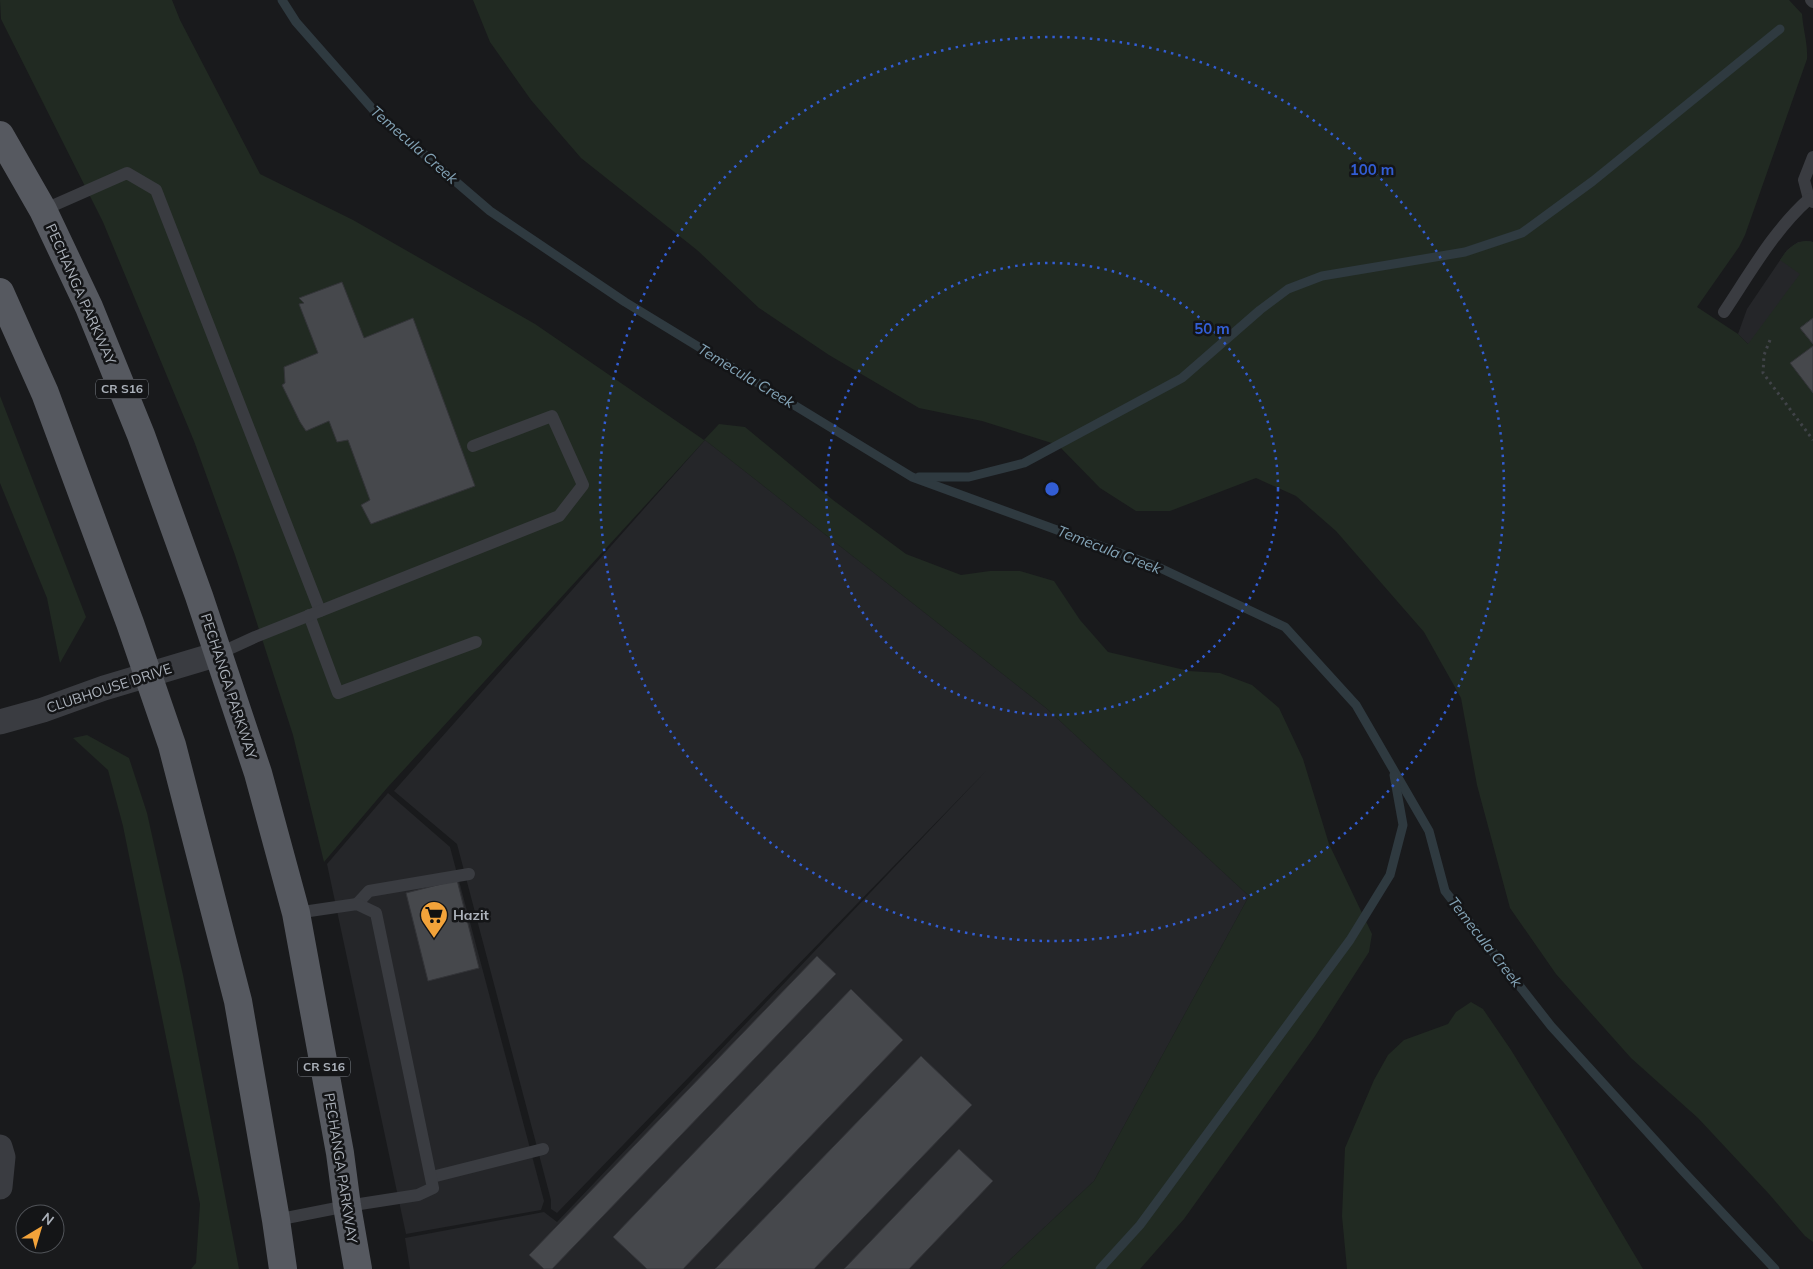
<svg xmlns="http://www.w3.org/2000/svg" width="1813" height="1269" viewBox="0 0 1813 1269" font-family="Mulish,sans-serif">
<rect width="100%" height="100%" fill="#191a1c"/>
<g fill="#252629">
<path d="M1809 241 1813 242V427L1748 344 1738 334 1747 309 1787 250 1798 242Z"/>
<path d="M705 440 1046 708 1249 896 1094 1181 1000 1269H410L405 1238 544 1212 557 1222 987 770 557 1213 551 1209V1200L457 844 394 791Z"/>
<path d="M388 793 450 847 544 1201 541 1210 406 1234 327 864Z"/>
</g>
<g fill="#212a22">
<path d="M0 0H172L180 20 260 174 353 220 535 324 704 440 719 424 745 427 833 500 906 554 961 575 990 571H1020L1054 581 1080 620 1108 652 1189 671 1220 673 1252 685 1279 708 1303 759 1329 844 1372 934 1369 952 1315 1036 1184 1219 1140 1269H1000L1094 1181 1249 896 1046 708 705 440 387 788 324 862 293 735 235 555 194 441 103 222 1 19Z"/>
<path d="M473 0H1789L1802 14C1803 29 1808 44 1807 59L1745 235 1739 247 1697 307 1738 334 1748 344 1800 274 1780 260C1788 248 1798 238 1813 242V318L1800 328 1813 344V1242L1805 1236 1769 1194 1698 1118 1631 1058 1556 974 1510 908 1477 785 1461 698 1424 632 1336 531 1296 496 1256 478 1170 511H1136L1100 488 1058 445 982 421 919 408 829 355 759 308 697 250 581 158 531 100 490 42Z"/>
<path d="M0 396 86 617 60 663 47 598 0 483Z"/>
<path d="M87 735 129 758 147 813 183 975 239 1269H191L196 1263 200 1204 123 826 108 770 73 738Z"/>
<path d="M1471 1002 1483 1009 1511 1050 1563 1134 1643 1269H1347L1342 1216 1345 1148 1374 1080 1388 1055 1404 1040 1448 1024 1456 1012Z"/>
</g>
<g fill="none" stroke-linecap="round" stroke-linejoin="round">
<g stroke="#2f3a40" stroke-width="9">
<path d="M282 0 296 22 377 114 490 211 625 302 912 477 1158 567 1285 627 1356 705 1429 831 1445 891 1551 1026 1682 1170 1775 1269"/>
<path d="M919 477H969L1024 463 1182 378 1260 310 1288 289 1322 276 1465 252 1522 233 1593 181 1780 29"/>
<path d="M1100 1269 1140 1225 1350 940 1390 875 1403 825 1394 775"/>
</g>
</g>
<g fill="#46484c" stroke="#333438">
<path d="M342 282 364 338 413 318 475 486 371 524 361 505 370 500 348 440 337 442 329 421 306 431 300 422 282 385 285 383 284 367 318 353 299 304 304 303 299 298Z"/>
<path d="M1813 318V344L1800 328Z"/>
<path d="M1813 318V344L1800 328Z"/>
<path d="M1813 346V393L1790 363Z"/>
<path d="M457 880 479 968 428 981 406 893Z"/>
<path d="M817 956 836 974 552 1269H544L529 1255Z"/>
<path d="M851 989 903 1040 683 1269H647L613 1237Z"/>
<path d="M921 1056 972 1105 814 1269H715Z"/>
<path d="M959 1149 993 1181 909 1269H844Z"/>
</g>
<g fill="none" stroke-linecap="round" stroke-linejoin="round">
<path stroke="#404348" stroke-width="3" stroke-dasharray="2.5 4" stroke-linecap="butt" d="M1770 340 1764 355 1763 373 1813 440"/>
<g stroke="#3a3c41" stroke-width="12">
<path d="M1811 0 1813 2"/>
<path d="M1813 157 1804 180 1809 199 1813 202"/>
<path d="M43 210 127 173 156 190 320 611"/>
<path d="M1724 312C1750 273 1774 230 1809 199"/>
<path d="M309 615 338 693 476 642"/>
<path d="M218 654 255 637 559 516 583 485 552 416 473 446"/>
<path d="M357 904 369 891 469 874"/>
<path d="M432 1177 543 1149"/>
<path d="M276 1220 347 1206 418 1195 433 1188 376 913 357 904 296 913"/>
</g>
<g stroke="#3a3c41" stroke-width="25">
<path d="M0 722 43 710 104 688 218 654"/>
<path d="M0 1147 3 1157 0 1187"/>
</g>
<g stroke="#565960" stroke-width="28">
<path d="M0 135 43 210 89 307 141 435 199 596 258 773 296 913 340 1153 347 1206 358 1269"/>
<path d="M0 292 45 393 130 623 172 745 238 1001 276 1220 283 1269"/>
</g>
</g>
<g fill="none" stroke="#325dd4" stroke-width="2.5" stroke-dasharray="2.5 5">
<circle cx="1052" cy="489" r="226"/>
<circle cx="1052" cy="489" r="452"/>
</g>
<defs>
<symbol id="supermarket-pin" viewBox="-11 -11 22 30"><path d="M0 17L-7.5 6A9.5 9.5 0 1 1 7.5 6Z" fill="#f3a33a" stroke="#141517"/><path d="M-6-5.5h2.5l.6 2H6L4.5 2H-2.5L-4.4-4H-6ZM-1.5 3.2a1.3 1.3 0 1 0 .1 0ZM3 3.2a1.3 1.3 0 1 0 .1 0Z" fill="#111"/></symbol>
</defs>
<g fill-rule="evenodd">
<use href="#supermarket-pin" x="418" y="899" width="32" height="43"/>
</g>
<g text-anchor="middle" stroke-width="5" stroke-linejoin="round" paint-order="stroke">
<g fill="#141517" stroke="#7e838a" stroke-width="1">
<rect x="96" y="379.5" width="52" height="19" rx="4"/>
<rect x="298" y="1057.5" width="52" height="19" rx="4"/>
</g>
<g font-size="12" font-weight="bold" fill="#acb2bb">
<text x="122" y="393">CR S16</text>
<text x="324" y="1071">CR S16</text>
</g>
<g font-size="14" fill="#acb2bb" stroke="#141517">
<text transform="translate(81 294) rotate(66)" y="5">PECHANGA PARKWAY</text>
<text transform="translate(229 686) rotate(72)" y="5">PECHANGA PARKWAY</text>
<text transform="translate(109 688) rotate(-18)" y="5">CLUBHOUSE DRIVE</text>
<text transform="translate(341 1168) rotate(81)" y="5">PECHANGA PARKWAY</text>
</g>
<g font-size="14" font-weight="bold" fill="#acb2bb" stroke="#141517" text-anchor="start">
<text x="453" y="920">Hazit</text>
</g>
<g font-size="15" font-style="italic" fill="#83a3b6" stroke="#141517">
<text transform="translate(414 145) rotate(41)" y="5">Temecula Creek</text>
<text transform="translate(746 376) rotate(31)" y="5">Temecula Creek</text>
<text transform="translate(1109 550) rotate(21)" y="5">Temecula Creek</text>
<text transform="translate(1485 942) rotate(52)" y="5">Temecula Creek</text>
</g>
</g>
<circle cx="1052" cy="489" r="8" fill="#325dd4" stroke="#141517" stroke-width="2.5"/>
<g font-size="15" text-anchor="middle" font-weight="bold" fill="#325dd4" stroke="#141517" stroke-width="5" stroke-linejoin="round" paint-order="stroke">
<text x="1372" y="175">100 m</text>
<text x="1212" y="334">50 m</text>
</g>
<g transform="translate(40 1229) rotate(38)"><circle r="24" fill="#141517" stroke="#515459"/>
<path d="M0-4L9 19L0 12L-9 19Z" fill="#f3a33a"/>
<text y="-8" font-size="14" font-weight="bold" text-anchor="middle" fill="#acb2bb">N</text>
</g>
</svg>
